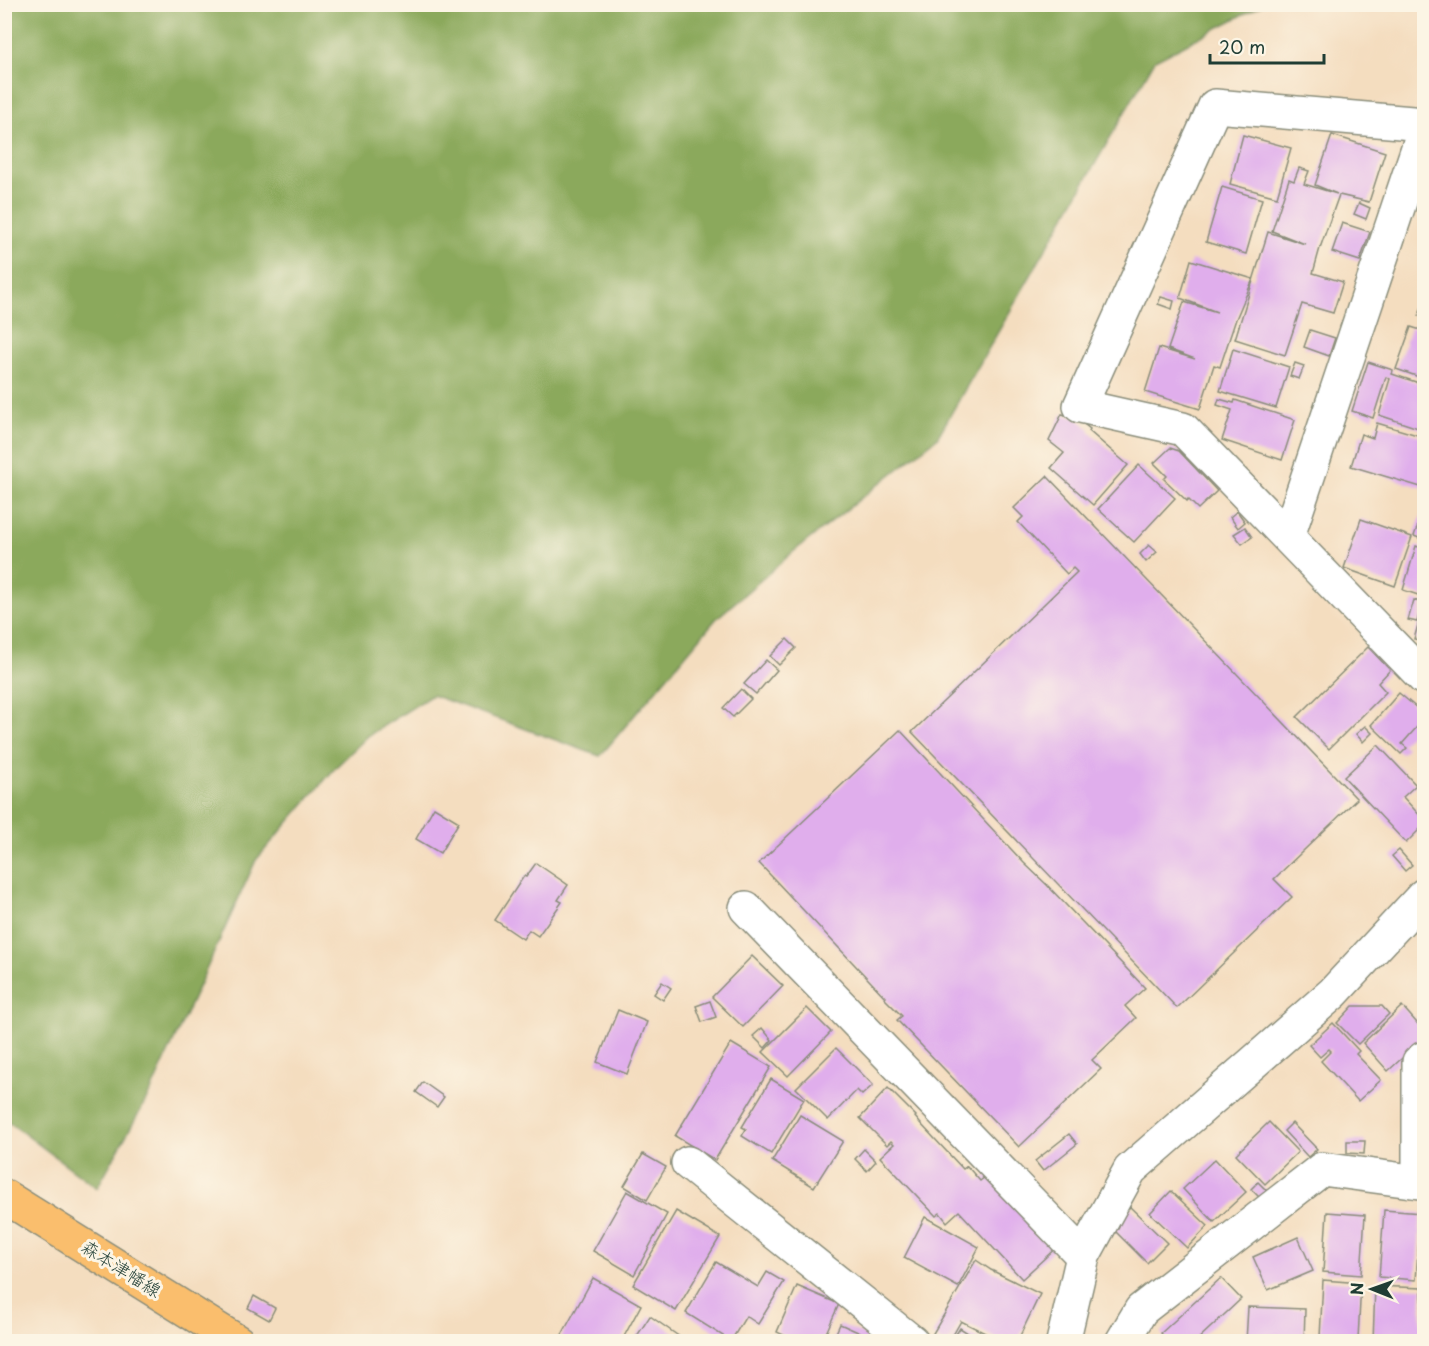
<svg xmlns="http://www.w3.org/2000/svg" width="1429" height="1346" viewBox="0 0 1429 1346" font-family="'Playpen Sans','Klee One',sans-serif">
<rect width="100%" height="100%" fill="#fcf5e5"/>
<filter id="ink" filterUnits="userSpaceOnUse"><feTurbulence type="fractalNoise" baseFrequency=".0167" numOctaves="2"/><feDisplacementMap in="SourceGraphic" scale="12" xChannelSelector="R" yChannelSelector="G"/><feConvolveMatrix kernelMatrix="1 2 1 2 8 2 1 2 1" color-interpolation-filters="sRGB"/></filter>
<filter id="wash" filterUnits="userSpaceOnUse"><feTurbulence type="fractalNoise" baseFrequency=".008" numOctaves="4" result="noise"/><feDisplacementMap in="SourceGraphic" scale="24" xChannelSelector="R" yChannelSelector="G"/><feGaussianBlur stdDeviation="1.35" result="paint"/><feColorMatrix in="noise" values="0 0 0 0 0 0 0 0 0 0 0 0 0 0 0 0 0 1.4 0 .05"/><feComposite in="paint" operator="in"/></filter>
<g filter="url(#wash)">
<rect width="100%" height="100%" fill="#f4ddbf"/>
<path fill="#8ba95c" stroke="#557348" stroke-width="1.5" d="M5 4H1262V5L1155 60 937 438 793 552 717 618 600 756 432 695 369 735 336 767 256 860 151 1091 97 1188 5 1119Z"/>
<g id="blocks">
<g fill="#e0aeec">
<path d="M1243 135 1291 148 1277 197 1230 184Z"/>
<path d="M1332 135 1385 152 1369 202 1339 195 1320 248 1313 273 1343 282 1333 313 1302 304 1285 355 1235 339 1268 232 1305 244 1272 231 1289 179 1294 181 1299 168 1309 171 1304 184 1337 194 1315 185Z"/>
<path d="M1222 187 1262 199 1246 254 1206 242Z"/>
<path d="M1359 203 1370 208 1366 219 1354 214Z"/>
<path d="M1342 223 1370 232 1360 261 1332 252Z"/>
<path d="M1191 260 1253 279 1236 319 1220 367 1214 365 1200 409 1145 392 1159 348 1195 359 1168 349 1184 302 1217 312 1180 298Z"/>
<path d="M1161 297 1174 301 1172 309 1158 304Z"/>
<path d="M1424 299V318L1419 316Z"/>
<path d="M1411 327 1424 331V430L1379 415 1390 379 1386 377 1373 418 1352 411 1368 362 1393 370 1392 374 1419 383 1422 378 1396 369Z"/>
<path d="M1310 330 1335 338 1329 356 1304 347Z"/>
<path d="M1233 349 1289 367 1276 408 1220 391Z"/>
<path d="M1295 363 1304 366 1299 379 1290 376Z"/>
<path d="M1219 399 1234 403 1235 400 1295 420 1282 460 1222 440 1232 410 1217 405Z"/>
<path d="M1062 414 1076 418 1090 429 1089 431 1128 465 1093 505 1051 468 1064 453 1049 441Z"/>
<path d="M1377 423 1424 437V488L1351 466 1361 434 1373 438Z"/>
<path d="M1170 448 1179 451 1217 491 1198 509 1188 499 1187 501 1164 479 1167 476 1154 463Z"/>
<path d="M1139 465 1175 498 1134 542 1098 509Z"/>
<path d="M1047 476 1357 799 1274 879 1292 897 1177 1008 912 732 1077 572 1073 568 1067 574 1018 522 1023 517 1014 508Z"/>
<path d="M1424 509V540L1414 536Z"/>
<path d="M1237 511 1245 522 1238 528 1230 517Z"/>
<path d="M1361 519 1412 537 1395 586 1344 568Z"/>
<path d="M1245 527 1252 537 1242 544 1234 534Z"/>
<path d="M1149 545 1157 552 1146 562 1140 554Z"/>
<path d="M1416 546 1424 549V597L1403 590Z"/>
<path d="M1414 600 1422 603 1417 622 1408 620Z"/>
<path d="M1424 604V641L1414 639Z"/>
<path d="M787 639 796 648 779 665 770 656Z"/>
<path d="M1368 647 1390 670 1378 683 1386 692 1329 749 1297 717Z"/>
<path d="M766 660 777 670 756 694 744 684Z"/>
<path d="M741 689 751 699 733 717 723 708Z"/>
<path d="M1399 693 1424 714V719L1402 744 1407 748 1401 754 1371 725Z"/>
<path d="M1365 726 1372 733 1363 742 1356 734Z"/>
<path d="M900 730 1024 863 1047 885 1145 988 1125 1006 1136 1018 1092 1060 1101 1069 1019 1147 897 1020 902 1016 884 998 885 997 759 863Z"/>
<path d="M1378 745 1416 785 1403 797 1424 820V825L1406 843 1344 777Z"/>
<path d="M434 807 459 822 440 853 416 839Z"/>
<path d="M1399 850 1412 865 1405 871 1392 856Z"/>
<path d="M536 863 568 885 558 900 562 902 538 936 529 930 523 939 495 920 524 876 526 877Z"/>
<path d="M752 956 783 986 743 1027 712 997Z"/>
<path d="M662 982 671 988 663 1000 654 994Z"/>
<path d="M710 1001 716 1017 702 1022 696 1006Z"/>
<path d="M1353 1006H1382L1389 1014 1358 1044 1337 1023Z"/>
<path d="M1402 1006 1424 1031V1038L1388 1071 1363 1043Z"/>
<path d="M807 1008 831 1032 788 1076 763 1052Z"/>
<path d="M618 1010 647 1022 627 1074 597 1062Z"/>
<path d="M1333 1023 1359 1051 1356 1054 1381 1080 1358 1101 1321 1061 1331 1051 1329 1049 1320 1057 1309 1045Z"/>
<path d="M762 1028 772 1040 765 1048 753 1036Z"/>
<path d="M731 1043 771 1067 715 1160 675 1136Z"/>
<path d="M836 1048 873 1085 862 1095 857 1090 828 1120 796 1088Z"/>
<path d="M771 1079 804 1099 771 1154 742 1136 746 1129 742 1127Z"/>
<path d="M423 1082 444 1097 437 1107 416 1092Z"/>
<path d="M888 1088 916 1116 915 1117 920 1123 963 1169 967 1166 980 1181 991 1172 1059 1245 1022 1279 959 1211 947 1222 940 1213 936 1216 880 1157 894 1144 891 1141 887 1145 860 1118Z"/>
<path d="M800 1115 843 1141 814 1187 772 1161Z"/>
<path d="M1269 1122 1298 1152 1265 1184 1236 1154Z"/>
<path d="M1292 1123 1317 1149 1308 1157 1284 1131Z"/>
<path d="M1069 1134 1077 1144 1043 1171 1035 1161Z"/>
<path d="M1347 1141H1365L1364 1154 1347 1153Z"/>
<path d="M864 1149 876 1161 867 1171 855 1159Z"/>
<path d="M643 1154 666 1167 647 1200 624 1186Z"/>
<path d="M1215 1159 1246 1192 1214 1222 1183 1189Z"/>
<path d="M1258 1182 1268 1192 1260 1198 1251 1189Z"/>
<path d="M627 1191 667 1214 634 1275 593 1251Z"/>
<path d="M1171 1191 1208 1226 1187 1248 1150 1213Z"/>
<path d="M1128 1205 1167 1243 1147 1263 1109 1225Z"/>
<path d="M1384 1210 1421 1213 1416 1280 1379 1277Z"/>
<path d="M676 1211 720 1237 676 1311 633 1285Z"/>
<path d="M1327 1212 1365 1215 1361 1275 1323 1272Z"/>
<path d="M925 1217 979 1247 958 1287 904 1258Z"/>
<path d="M1298 1237 1313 1271 1268 1290 1253 1257Z"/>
<path d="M976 1260 991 1270 1040 1294 1017 1342H1003L961 1321 949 1342H942L932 1335Z"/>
<path d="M716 1262 758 1287 767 1272 784 1282 758 1324 746 1316 731 1341 686 1313Z"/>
<path d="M593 1278 641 1305 621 1342H558Z"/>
<path d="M1221 1278 1241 1299 1195 1342H1168L1161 1333Z"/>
<path d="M1323 1280 1361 1283 1358 1339 1320 1337Z"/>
<path d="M797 1286 839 1304 822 1342H798L777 1332Z"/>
<path d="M1375 1286 1422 1288 1421 1342H1373Z"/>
<path d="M254 1296 275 1308 269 1320 248 1308Z"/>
<path d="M1248 1307 1305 1309 1304 1342H1246Z"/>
<path d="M650 1316 687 1342H633Z"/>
<path d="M840 1324 869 1337 867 1342H832Z"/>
<path d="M960 1328 982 1342H951Z"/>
</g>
</g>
</g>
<g filter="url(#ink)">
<use href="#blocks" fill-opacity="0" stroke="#8a8d7a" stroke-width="1.5"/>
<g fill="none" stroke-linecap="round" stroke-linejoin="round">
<defs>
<g id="minor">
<path d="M1424 124 1215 106 1080 406 1183 429 1424 678"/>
<path d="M1288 536 1424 130"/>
<path d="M746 908 1083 1256"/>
<path d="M688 1163 912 1342"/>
<path d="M1063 1342 1083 1256 1130 1170 1333 993 1424 895"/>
<path d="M1122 1342 1141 1310 1322 1169 1419 1182V1062L1424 1058"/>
</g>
<path id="major" d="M4 1196 238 1342"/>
</defs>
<use href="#minor" stroke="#8a8d7a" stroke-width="36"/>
<use href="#major" stroke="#8a8d7a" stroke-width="36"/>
<use href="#minor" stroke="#fff" stroke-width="33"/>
<use href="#major" stroke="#fabe6d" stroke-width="33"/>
</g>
</g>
<g text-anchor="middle" stroke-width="6" stroke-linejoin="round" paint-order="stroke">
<g font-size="18" fill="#1f3d34" stroke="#fcf5e5">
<text transform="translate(121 1269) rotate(32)" y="6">森本津幡線</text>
</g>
</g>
<rect width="1429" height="1346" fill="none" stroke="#fcf5e5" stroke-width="24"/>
<g transform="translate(1372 1289) rotate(271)" stroke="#fcf5e5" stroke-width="4.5" paint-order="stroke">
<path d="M0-4.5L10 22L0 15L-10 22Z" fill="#1f3d34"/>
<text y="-9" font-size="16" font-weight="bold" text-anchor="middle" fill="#1f3d34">N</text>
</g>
<path d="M1210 54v9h114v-9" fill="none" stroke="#1f3d34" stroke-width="3"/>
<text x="1219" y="54" font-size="18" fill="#1f3d34" stroke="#fcf5e5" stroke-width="4.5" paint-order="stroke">20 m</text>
</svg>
